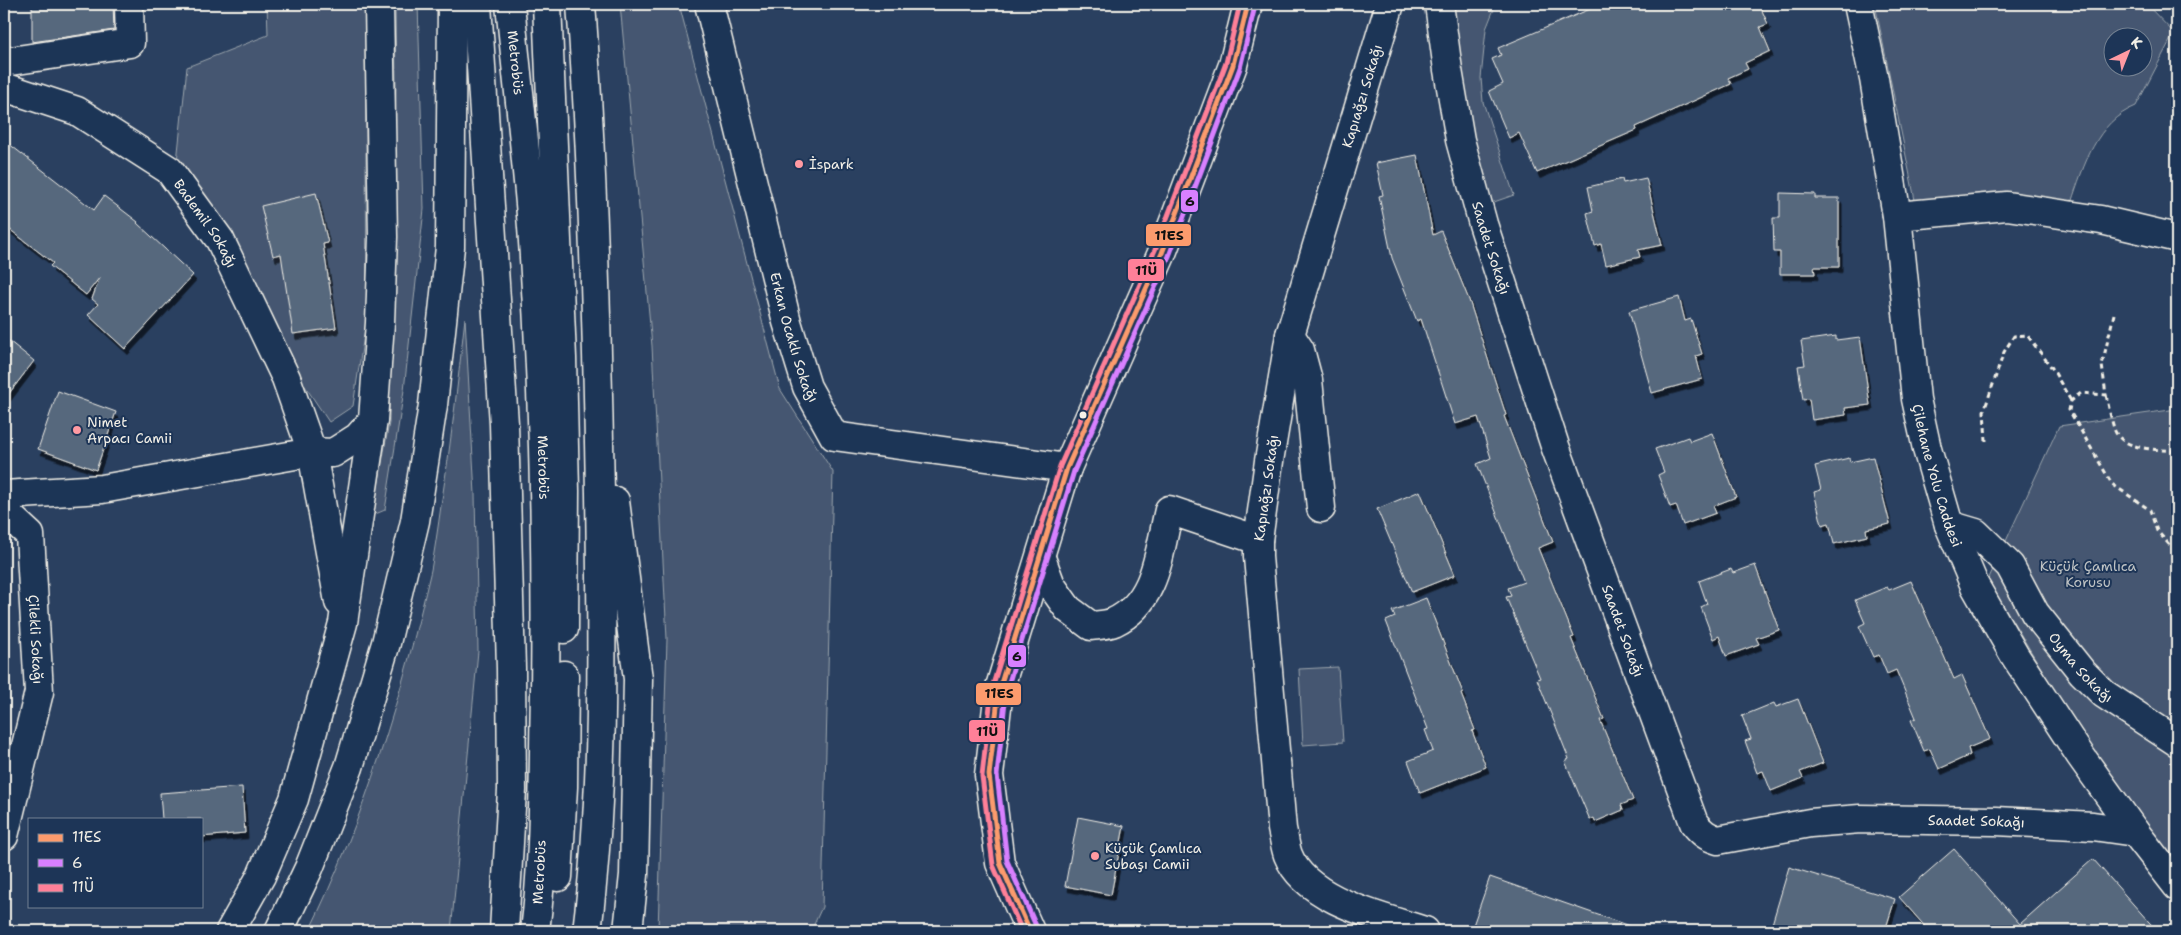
<svg xmlns="http://www.w3.org/2000/svg" width="2181" height="935" viewBox="0 0 2181 935" font-family="'Shantell Sans',sans-serif">
<defs>
<filter id="shadow"><feDropShadow dx="3" dy="5.5" stdDeviation="0" flood-color="#0009"/></filter>
</defs>
<rect width="100%" height="100%" fill="#2a4060"/>
<filter id="ink" filterUnits="userSpaceOnUse"><feTurbulence type="fractalNoise" baseFrequency=".02" numOctaves="2"/><feDisplacementMap in="SourceGraphic" scale="10" xChannelSelector="R" yChannelSelector="G"/><feConvolveMatrix kernelMatrix="1 2 1 2 8 2 1 2 1" color-interpolation-filters="sRGB"/></filter>
<g filter="url(#ink)">
<g fill="#445771" stroke="#9ca4ac" fill-rule="evenodd">
<path d="M267 4H365L367 315 353 406 329 422 174 190 187 67 268 35Z"/>
<path d="M395 4H418L424 209 404 390 385 510 373 515 389 423 396 86Z"/>
<path d="M620 4H679L780 389 833 472 822 907 811 931H658L667 639 652 346Z"/>
<path d="M1450 4H1496L1486 29 1481 78 1483 102 1514 195 1491 203 1470 126Z"/>
<path d="M1875 4H2146L2174 33 2136 106C2096 122 2084 165 2071 203L1916 205ZM2114 38H2144V68H2114Z"/>
<path d="M465 318 475 494 478 651 451 931H309C364 820 403 691 431 570 435 549 438 527 441 506 451 444 458 381 465 318Z"/>
<path d="M2177 409V870L2101 768 1988 580 2059 426Z"/>
<path d="M1338 667 1343 742 1303 745 1299 669Z"/>
</g>
<g fill="#56677d" stroke="#f4f1e8" filter="url(#shadow)">
<path d="M32 4H113L114 30 32 42Z"/>
<path d="M1602 4H1759L1768 24 1760 27 1770 51 1745 63 1748 69 1728 78 1731 84 1636 127 1637 130 1537 173 1519 133 1509 138 1489 91 1503 84 1492 59 1501 55 1498 48Z"/>
<path d="M4 140 94 210 104 196 138 222 137 223 193 275 125 349 88 315 98 304 92 299 100 277 86 295 50 266 53 263 4 225Z"/>
<path d="M1417 155 1433 235 1441 231 1469 300 1506 415 1504 416 1553 542 1538 548 1574 637 1571 638 1604 719 1600 720 1633 800 1621 805 1623 810 1595 822 1594 818 1590 820 1565 761 1569 759 1537 679 1540 678 1506 597 1511 596 1508 588 1524 582 1477 464 1491 458 1478 417 1455 424 1421 319 1417 321 1392 258 1379 196 1383 195 1376 163Z"/>
<path d="M1646 178 1662 245 1638 250 1640 257 1606 265 1601 244 1595 246 1587 213 1593 211 1588 187 1622 179 1623 183Z"/>
<path d="M316 193 328 243 323 244 336 328 293 334 281 254 273 256 261 206Z"/>
<path d="M1780 193 1815 194V198H1839V267H1814L1815 274H1780V252H1774L1773 218H1780Z"/>
<path d="M1679 297 1685 321 1691 319 1702 354 1696 356 1702 379 1652 393 1629 311Z"/>
<path d="M1836 336V340L1860 337 1870 405 1845 408 1846 415 1812 420 1809 399 1803 400 1798 366 1805 365 1801 341Z"/>
<path d="M4 337 34 361 4 400Z"/>
<path d="M58 391 116 412 96 470 38 449Z"/>
<path d="M1712 433 1736 497 1713 506 1716 513 1683 525 1676 505 1670 507 1658 475 1664 472 1655 449 1688 437 1690 441Z"/>
<path d="M1873 457 1890 524 1866 529 1867 536 1834 544 1829 523 1822 525 1814 492 1821 490 1815 466 1849 458 1850 462Z"/>
<path d="M1420 491 1455 575 1412 592 1377 509Z"/>
<path d="M1755 565 1779 630 1756 638 1759 644 1726 656 1719 636 1713 639 1701 607 1707 604 1699 581 1731 569 1733 573Z"/>
<path d="M1911 581 1954 679 1962 675 1990 739 1968 748 1970 755 1939 769 1930 749 1924 751 1911 720 1916 718 1896 670 1887 674 1879 655 1873 657 1859 626 1865 623 1855 600 1887 587 1889 590Z"/>
<path d="M1426 598 1463 693 1461 694 1475 730 1472 731 1486 767 1420 793 1408 761 1433 751 1425 730 1428 729 1386 621 1395 617 1392 611Z"/>
<path d="M1798 699 1823 763 1800 772 1803 778 1771 791 1763 771 1757 773 1745 741 1751 739 1742 716 1774 703 1776 707Z"/>
<path d="M242 787 245 833 201 837V819H162L160 793Z"/>
<path d="M1078 817 1124 826 1111 895 1065 886Z"/>
<path d="M1954 849 2020 924 2093 859 2157 931H1929L1899 897Z"/>
<path d="M1789 867 1895 899 1885 931H1770Z"/>
<path d="M1490 877 1635 928V931H1471Z"/>
</g>
<g fill="none" stroke-linecap="round" stroke-linejoin="round">
<defs>
<g id="minor">
<path id="s1" d="M510 4C517 78 526 152 532 227 543 382 547 538 545 693 543 772 545 853 535 931"/>
<path d="M547 4 562 358 565 491 564 629"/>
<path id="s2" d="M709 4 787 322 807 387 834 436 1067 468"/>
<path d="M1390 4 1290 335 1269 461 1258 540V557L1282 829C1284 837 1285 847 1288 855 1306 901 1382 917 1425 931"/>
<path id="s3" d="M1439 4 1448 70 1460 140 1483 224 1555 446 1694 823C1701 832 1707 837 1718 840L1810 823 1860 819 1996 821 2093 826 2135 832"/>
<path id="s4" d="M1858 4 1874 79 1897 216 1916 399 1927 449 1949 525 1975 586 2015 656 2080 755 2135 832 2177 886"/>
<path d="M4 62 130 43 129 4"/>
<path id="s5" d="M4 87 77 111 169 170 220 240 286 378 312 452 102 489 4 495"/>
<path d="M1897 216 2007 206 2101 220 2177 238"/>
<path d="M1290 335 1300 350 1308 380 1321 508"/>
<path id="s6" d="M4 511 30 535 39 692 4 836"/>
<path id="s7" d="M1949 525 1976 533 2010 566 2035 613 2082 672 2104 694 2177 742"/>
<path d="M1041 558 1051 585 1068 609 1091 626C1098 625 1107 625 1114 622 1157 602 1159 551 1169 510L1258 540"/>
<path d="M558 877 563 787 564 675"/>
<path d="M1030 931 1000 863 989 775 999 690 1067 468 1162 253 1233 65 1248 4"/>
</g>
<g id="highway">
<path d="M477 4 504 424 511 668 512 790 504 931"/>
<path d="M581 4C593 167 597 330 600 493 602 639 605 786 587 931"/>
<path d="M615 501 638 679 634 875 628 931"/>
<path d="M339 602 312 452 333 453 358 437 373 420"/>
<path d="M230 931 261 876 294 799 343 623 373 420 380 323 383 237 379 4"/>
<path d="M279 931 309 868 349 767 386 643 415 521 433 405 450 247 452 4"/>
</g>
</defs>
<use href="#minor" stroke="#f4f1e8" stroke-width="31"/>
<use href="#highway" stroke="#f4f1e8" stroke-width="31"/>
<g stroke="#f4f1e8" stroke-width="3" stroke-dasharray="5 4" stroke-linecap="butt">
<path d="M2114 314 2102 365 2106 395 2081 393 2071 401 2069 410 2112 484 2150 510 2157 531 2177 553"/>
<path d="M2106 395C2109 407 2111 420 2115 431 2124 451 2159 449 2177 451"/>
<path d="M1986 441 1984 411 2004 352 2014 336 2027 335 2052 368 2071 401"/>
</g>
<use href="#minor" stroke="#1d3557" stroke-width="28"/>
<use href="#highway" stroke="#1d3557" stroke-width="28"/>
<defs>
<path id="bus-1" d="M1030 931 1000 863 989 775 999 690 1067 468 1162 253 1233 65 1248 4"/>
<path id="bus-2" d="M1037 928 1007 861 997 775 1006 692 1074 471 1169 256 1240 68 1255 6"/>
<path id="bus-3" d="M1022 931 993 865 982 776 992 688 1060 466 1155 250 1226 63 1240 4"/>
</defs>
<use href="#bus-1" stroke="#1d3557" stroke-width="9"/>
<use href="#bus-2" stroke="#1d3557" stroke-width="9"/>
<use href="#bus-3" stroke="#1d3557" stroke-width="9"/>
<use href="#bus-1" stroke="#fc9b6d" stroke-width="5"/>
<use href="#bus-2" stroke="#d880ff" stroke-width="5"/>
<use href="#bus-3" stroke="#ff8098" stroke-width="5"/>
</g>
</g>
<g fill="#ff9aa2" stroke="#1d3557" stroke-width="2">
<circle cx="799" cy="164" r="5"/>
<circle cx="77" cy="430" r="5"/>
<circle cx="1095" cy="856" r="5"/>
</g>
<circle fill="#f4f1e8" stroke="#1d3557" stroke-width="2" cx="1083" cy="415" r="4.5"/>
<g text-anchor="middle" stroke-width="4" stroke-linejoin="round" paint-order="stroke">
<g font-size="14" fill="#f4f1e8" stroke="#1d3557">
<text dy="5" stroke="none"><textPath href="#s1" startOffset="59">Metrobüs</textPath></text>
<text transform="translate(1362 96) rotate(-73)" y="5">Kapıağzı Sokağı</text>
<text dy="5" stroke="none"><textPath href="#s5" startOffset="251">Bademil Sokağı</textPath></text>
<text dy="5" stroke="none"><textPath href="#s3" startOffset="250">Saadet Sokağı</textPath></text>
<text dy="5" stroke="none"><textPath href="#s2" startOffset="344">Erkan Ocaklı Sokağı</textPath></text>
<text dy="5" stroke="none"><textPath href="#s1" startOffset="465">Metrobüs</textPath></text>
<text dy="5" stroke="none"><textPath href="#s4" startOffset="479">Çilehane Yolu Caddesi</textPath></text>
<text transform="translate(1266 488) rotate(-82)" y="5">Kapıağzı Sokağı</text>
<text dy="5" stroke="none"><textPath href="#s3" startOffset="655">Saadet Sokağı</textPath></text>
<text dy="5" stroke="none"><textPath href="#s6" startOffset="140">Çilekli Sokağı</textPath></text>
<text dy="5" stroke="none"><textPath href="#s7" startOffset="200">Oyma Sokağı</textPath></text>
<text dy="5" stroke="none"><textPath href="#s3" startOffset="1150">Saadet Sokağı</textPath></text>
<text transform="translate(539 872) rotate(-87)" y="5">Metrobüs</text>
</g>
<g font-size="14" fill="#f4f1e8" stroke="#1d3557" text-anchor="start">
<text x="809" y="169">İspark</text>
<text x="87" y="427">Nimet<tspan x="87" dy="16">Arpacı Camii</tspan></text>
<text x="1105" y="853">Küçük Çamlıca<tspan x="1105" dy="16">Subaşı Camii</tspan></text>
</g>
<g font-size="14" fill="#bfc3c4" stroke="#1d3557">
<text x="2088" y="571">Küçük Çamlıca<tspan x="2088" dy="16">Korusu</tspan></text>
</g>
</g>
<g stroke="#1d3557" stroke-width="2">
<rect x="1180" y="189" width="19" height="24" rx="5" fill="#d880ff"/>
<rect x="1145" y="223" width="47" height="24" rx="5" fill="#fc9b6d"/>
<rect x="1127" y="258" width="38" height="24" rx="5" fill="#ff8098"/>
<rect x="1007" y="644" width="20" height="24" rx="5" fill="#d880ff"/>
<rect x="975" y="682" width="47" height="24" rx="5" fill="#fc9b6d"/>
<rect x="968" y="719" width="38" height="24" rx="5" fill="#ff8098"/>
</g>
<g font-size="14" text-anchor="middle" font-weight="bold" fill="#111">
<text x="1190" y="206">6</text>
<text x="1169" y="240">11ES</text>
<text x="1146" y="275">11Ü</text>
<text x="1017" y="661">6</text>
<text x="999" y="698">11ES</text>
<text x="987" y="736">11Ü</text>
</g>
<rect width="2181" height="935" fill="none" stroke="#1d3557" stroke-width="20"/>
<rect x="10" y="10" width="2161" height="915" fill="none" stroke="#f4f1e8" stroke-width="2" filter="url(#ink)"/>
<rect x="28" y="818" width="175" height="90" fill="#1d3557" stroke="#738091"/>
<rect x="38" y="834" width="25" height="8" fill="#fc9b6d" stroke="#738091"/>
<text x="72" y="842" font-size="15" fill="#f4f1e8">11ES</text>
<rect x="38" y="859" width="25" height="8" fill="#d880ff" stroke="#738091"/>
<text x="72" y="868" font-size="15" fill="#f4f1e8">6</text>
<rect x="38" y="884" width="25" height="8" fill="#ff8098" stroke="#738091"/>
<text x="72" y="892" font-size="15" fill="#f4f1e8">11Ü</text>
<g transform="translate(2128 52) rotate(43)"><circle r="24" fill="#1d3557" stroke="#738091"/>
<path d="M0-4L9 19L0 12L-9 19Z" fill="#ff9aa2"/>
<text y="-8" font-size="14" font-weight="bold" text-anchor="middle" fill="#f4f1e8">K</text>
</g>
</svg>
